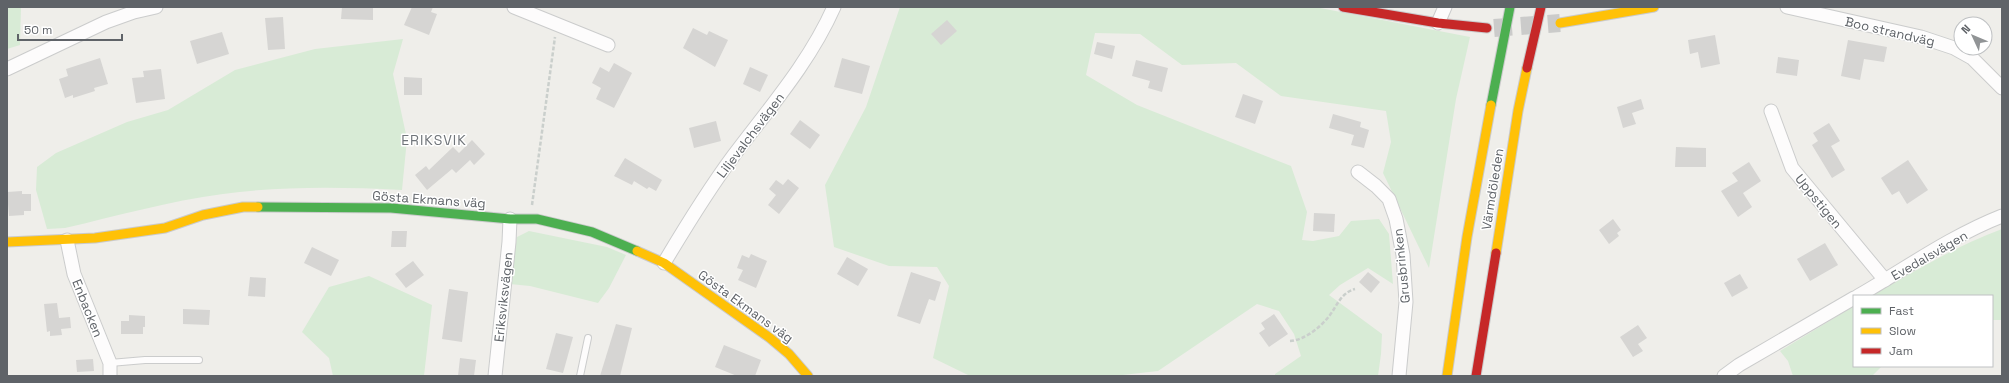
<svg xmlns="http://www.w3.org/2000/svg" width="2009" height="383" viewBox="0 0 2009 383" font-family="'Space Grotesk',sans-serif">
<rect width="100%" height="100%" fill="#efeeea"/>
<g fill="#d8ebd6">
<path d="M7 7H21L20 45 7 49Z"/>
<path d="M900 7H1315L1470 37 1456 99 1429 268 1383 173 1391 142 1386 111 1281 96 1236 63 1182 65 1140 34 1095 33 1086 75 1137 105 1291 166 1307 212 1302 240 1313 241 1339 236 1351 221 1379 219 1389 234 1393 284 1368 268 1340 285 1329 295 1382 334 1381 354 1378 376H1275V374L1301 356 1294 334 1279 311 1257 304 1158 371 1114 376H970L933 358 949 286 937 267 889 266 834 247 825 185 866 107Z"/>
<path d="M403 39 393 74 407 139 402 190C342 187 282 186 223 194 169 201 117 216 65 228L47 229 36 190 37 167 56 153 127 122 168 110 235 70 315 49Z"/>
<path d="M2002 229V320H1992V296H1871C1913 272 1956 246 2002 229Z"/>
<path d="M529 231 607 247 626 255 609 288 598 303 530 286 510 284 517 237Z"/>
<path d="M369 276 432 305 424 376H333L329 358 302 332 329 287Z"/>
<path d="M1854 306V366H1882L1872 376H1793L1788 361 1780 351Z"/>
</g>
<g fill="#d6d5d3">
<path d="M342 7H373V20L341 19Z"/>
<path d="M412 7H433L431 12 437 14 429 35 404 25Z"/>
<path d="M283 17 285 49 268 50 265 18Z"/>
<path d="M947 20 957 31 941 45 931 34Z"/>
<path d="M693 28 707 35 709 31 728 40 715 67 683 48Z"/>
<path d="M222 32 229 54 197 64 190 41Z"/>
<path d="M1715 35 1720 64 1701 68 1698 52 1690 54 1688 40Z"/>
<path d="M1848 40 1887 47 1884 62 1864 59 1860 80 1841 76Z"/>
<path d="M1097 42 1115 46 1112 59 1094 54Z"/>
<path d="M1778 57 1799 60 1797 76 1776 73Z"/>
<path d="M100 58 108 84 94 88 95 91 73 98V95L65 98 59 79 68 76 66 69Z"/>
<path d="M842 58 870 66 862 94 834 87Z"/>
<path d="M1136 60 1168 68 1162 92 1148 88 1150 81 1132 76Z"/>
<path d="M614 63 632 73 614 108 596 99 601 88 592 83 600 67 609 72Z"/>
<path d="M750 67 768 75 760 92 743 84Z"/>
<path d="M161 69 165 99 136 103 132 78 144 77 143 71Z"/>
<path d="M404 77 422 78V95H404Z"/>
<path d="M1243 94 1263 101 1255 124 1235 117Z"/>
<path d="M1641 99 1644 109 1632 113 1636 124 1623 128 1617 107Z"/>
<path d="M1333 114 1361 122 1360 127 1369 130 1364 148 1351 145 1354 135 1329 128Z"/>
<path d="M800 120 820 135 810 149 790 134Z"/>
<path d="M716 121 721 141 694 148 689 128Z"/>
<path d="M1829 123 1840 141 1831 146 1845 170 1832 178 1812 145 1818 141 1813 133Z"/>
<path d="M472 140 485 154 474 165 470 160 456 173 452 169 427 190 415 175 426 166 429 170 453 147 459 153Z"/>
<path d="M1676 147 1706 148V167H1675Z"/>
<path d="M625 158 662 180 656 191 649 187 647 189 634 181 632 185 614 176Z"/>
<path d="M1908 160 1928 190 1907 204 1899 191 1892 195 1881 178Z"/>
<path d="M1749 162 1761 181 1743 193 1752 207 1738 217 1721 191 1738 181 1732 173Z"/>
<path d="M788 179 799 188 779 214 768 205 776 195 769 189 776 180 783 185Z"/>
<path d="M22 191V194H31V211H24V215L9 216 7 192Z"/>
<path d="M1314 213 1335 214 1334 232 1313 231Z"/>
<path d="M1613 219 1621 230 1617 233 1619 236 1609 244 1599 230Z"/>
<path d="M392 231H407L406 247H391Z"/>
<path d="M1825 243 1838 265 1810 281 1797 259Z"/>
<path d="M312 247 339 260 331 276 304 263Z"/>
<path d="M751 254 767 261 756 288 738 280 743 270 737 268 742 255 749 258Z"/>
<path d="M847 257 868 269 858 286 837 274Z"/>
<path d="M413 261 424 275 406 288 395 274Z"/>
<path d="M911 272 941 282 935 301 929 299 920 324 897 316Z"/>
<path d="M1368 272 1380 282 1371 293 1359 282Z"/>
<path d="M1740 274 1748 288 1732 297 1724 283Z"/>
<path d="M250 277 266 278 265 297 248 296Z"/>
<path d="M449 289 468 292 462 342 442 339Z"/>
<path d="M57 303 59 318 70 317 71 328 61 329 62 335 50 336V331L47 332 44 304Z"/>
<path d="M183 309 210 310 209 325 183 324Z"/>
<path d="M1274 314 1288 334 1269 347 1259 333 1265 329 1261 323Z"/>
<path d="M129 315 145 316V327H143V334H121V321H129Z"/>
<path d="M616 324 632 328 620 376H600Z"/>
<path d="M1638 325 1647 338 1638 344 1643 351 1633 357 1620 337Z"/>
<path d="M556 333 573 337 563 373 546 369Z"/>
<path d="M724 345 761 360 755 376H737L715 367Z"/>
<path d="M460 358 476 360 474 376H458Z"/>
<path d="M93 359 94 371 77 372 76 360Z"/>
</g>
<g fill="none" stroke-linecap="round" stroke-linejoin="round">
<path stroke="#cbcbca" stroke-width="18" stroke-dasharray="18 9" stroke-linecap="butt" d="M1494 28 1560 23"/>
<defs>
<g id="lane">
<path d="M110 363 145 360H199"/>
<path d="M580 376 588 338"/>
</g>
<g id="street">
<path d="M514 7 608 45"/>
<path d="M1787 7 1921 37 1954 48 1972 58 2002 88"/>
<path d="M1438 23 1445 7"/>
<path d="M7 69 106 22 134 12 156 7"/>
<path d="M1771 111 1792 168 1885 280"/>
<path d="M1358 172 1376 186 1389 199 1396 219 1403 255 1406 302 1399 376"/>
<path d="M67 240 74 274 110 363V376"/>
<path d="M664 263C686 226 708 190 734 155 770 107 809 63 834 7"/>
<path d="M1858 296C1905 269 1951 236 2002 216"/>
<path d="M495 376 509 242 510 219"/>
<path d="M1724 376 1739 365 1854 298"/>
</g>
<g id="fast">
<path d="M1491 105 1510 7"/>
<path d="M258 207 391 208 510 219H537L592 232 637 251"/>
</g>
<g id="slow">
<path d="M1560 23 1654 7"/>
<path d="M7 242 95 238 165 228 203 215 243 207H258"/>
<path d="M637 251 664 263 770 338 789 354 808 376"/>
<path d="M1496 253 1518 111 1527 68"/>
<path d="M1447 376 1467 237 1491 105"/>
</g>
<g id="jam">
<path d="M1343 7 1438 23 1487 28"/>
<path d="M1527 68 1541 7"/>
<path d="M1476 376 1496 253"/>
</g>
</defs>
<use href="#lane" stroke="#cbcccc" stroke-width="8"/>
<use href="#street" stroke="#cbcccc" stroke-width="15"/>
<use href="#fast" stroke="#cacacb" stroke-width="11"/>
<use href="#slow" stroke="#cacacb" stroke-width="11"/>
<use href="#jam" stroke="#cacacb" stroke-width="11"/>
<g stroke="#cacfcc" stroke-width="2.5" stroke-dasharray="4 2" stroke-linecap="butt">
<path d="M532 205 555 37"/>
<path d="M1290 341C1305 340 1321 327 1330 315 1338 304 1341 293 1355 289"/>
</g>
<use href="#lane" stroke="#fdfcfc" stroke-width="6"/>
<use href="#street" stroke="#fdfcfc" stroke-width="13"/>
<use href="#fast" stroke="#4caf50" stroke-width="9"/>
<use href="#slow" stroke="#ffc107" stroke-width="9"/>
<use href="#jam" stroke="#c62828" stroke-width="9"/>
</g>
<g text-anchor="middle" stroke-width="3" stroke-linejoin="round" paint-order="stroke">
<g font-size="13" fill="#5f6368" stroke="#fff">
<text transform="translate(1890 31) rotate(13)" y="5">Boo strandväg</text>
<text transform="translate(750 135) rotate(-53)" y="5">Liljevalchsvägen</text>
<text transform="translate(1492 189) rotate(-81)" y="5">Värmdöleden</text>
<text transform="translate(429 199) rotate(4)" y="5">Gösta Ekmans väg</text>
<text transform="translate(1819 201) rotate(51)" y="5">Uppstigen</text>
<text transform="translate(1929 255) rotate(-30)" y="5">Evedalsvägen</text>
<text transform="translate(1401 266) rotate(-96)" y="5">Grusbrinken</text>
<text transform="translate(503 297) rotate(-84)" y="5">Eriksviksvägen</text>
<text transform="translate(746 306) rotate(36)" y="5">Gösta Ekmans väg</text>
<text transform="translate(88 308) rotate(68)" y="5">Enbacken</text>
</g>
<g font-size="14" letter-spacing="1" fill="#70757a" stroke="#fff">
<text x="434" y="145">ERIKSVIK</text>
</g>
</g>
<rect width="2009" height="383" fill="none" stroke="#5f6368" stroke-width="16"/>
<rect x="1853" y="295" width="140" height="72" fill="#ffffff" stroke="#bfc1c3"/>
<rect x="1861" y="308" width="20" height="6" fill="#4caf50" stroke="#bfc1c3"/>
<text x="1889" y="315" font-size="12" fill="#5f6368">Fast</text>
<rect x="1861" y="328" width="20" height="6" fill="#ffc107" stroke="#bfc1c3"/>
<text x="1889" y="335" font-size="12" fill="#5f6368">Slow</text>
<rect x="1861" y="348" width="20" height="6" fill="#c62828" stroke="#bfc1c3"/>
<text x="1889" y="355" font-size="12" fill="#5f6368">Jam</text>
<g transform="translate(1973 36) rotate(314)"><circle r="19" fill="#ffffff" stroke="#bfc1c3"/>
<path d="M0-3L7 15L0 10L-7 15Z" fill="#919496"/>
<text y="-6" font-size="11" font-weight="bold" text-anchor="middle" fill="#5f6368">N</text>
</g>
<path d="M18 34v6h104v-6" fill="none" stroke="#5f6368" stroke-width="2"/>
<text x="24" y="34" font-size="12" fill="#5f6368" stroke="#ffffff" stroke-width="3" paint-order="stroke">50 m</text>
</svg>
